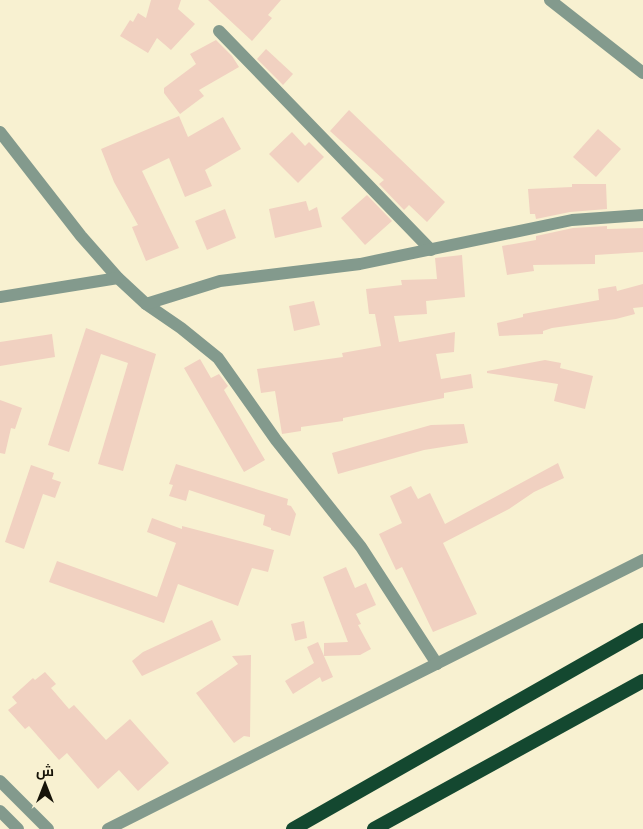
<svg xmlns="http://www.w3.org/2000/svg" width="643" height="829" viewBox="0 0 643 829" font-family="Arial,Cairo,sans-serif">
<rect width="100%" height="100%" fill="#f8f1d1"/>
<g fill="#f1d1c1">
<path d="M151 0H181L178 9 195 24 171 50 157 38 148 53 120 36 130 20 133 22 138 13 146 18Z"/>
<path d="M208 0H281L268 15 272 18 252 41Z"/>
<path d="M216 40 232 56 239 67 199 90 204 96 180 114 164 93V88L196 64 190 54Z"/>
<path d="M266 49 293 74 283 85 257 59Z"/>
<path d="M349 110 445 202 427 222 409 205 404 210 379 184 384 180 330 131Z"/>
<path d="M179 116 188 137 223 117 241 149 205 170 212 186 185 197 169 158 142 171 179 248 146 261 132 227 138 225 114 182 101 149Z"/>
<path d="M598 129 621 149 596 177 573 157Z"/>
<path d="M292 132 305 146 309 142 324 157 298 183 269 154Z"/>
<path d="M572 184H606L607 209 570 212 536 219 535 214H530L528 189 572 187Z"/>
<path d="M367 195 392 221 365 245 341 218Z"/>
<path d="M306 201 309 211 317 207 322 227 275 238 269 209Z"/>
<path d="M225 209 236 238 207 250 195 221Z"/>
<path d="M607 226V229L643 228V252L595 255V264L533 265 534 271 507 275 502 246 536 240V236L573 228Z"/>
<path d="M462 255 465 297 426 301 427 314 394 316 399 342 455 332 454 352 436 354 441 379 471 374 473 388 444 393V398L343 418V421L301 427V431L282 434 275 391 261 393 257 369 343 357 342 353 381 346 375 314H369L366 289 402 285 401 280 437 279 435 258Z"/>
<path d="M643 284V307L633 308 635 314 616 319 552 328 543 331V334L499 336 497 323 523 317V314L599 300 598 289 616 286 617 291Z"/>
<path d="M314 301 320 325 294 331 289 306Z"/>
<path d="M86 328 156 354 123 471 98 464 128 363 101 354 69 452 48 445Z"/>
<path d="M52 334 55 357 0 366V342Z"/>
<path d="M200 359 211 378 219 374 228 386 224 390 265 460 244 472 184 368Z"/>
<path d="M545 360 561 363 560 368 593 376 585 409 554 401 558 384 487 373V371Z"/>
<path d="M0 400 22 408 15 429 11 428 5 454 0 453Z"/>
<path d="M464 424 468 443 424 450 338 474 332 453 431 425Z"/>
<path d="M558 463 564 478 534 492 509 509 443 543 477 614 433 632 402 567 396 570 379 534 402 523 390 496 411 486 418 499 430 493 445 524Z"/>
<path d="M176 464 288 499 287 505 291 506 296 514 290 536 271 530V528L263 525 265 515 189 490 186 501 169 496 173 485 169 484Z"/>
<path d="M31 465 54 473 52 479 61 482 55 498 43 494 24 549 5 542Z"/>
<path d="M152 518 182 529V526L274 550 268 572 252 568 238 606 178 584 164 623 49 582 57 561 157 597 176 543 147 532Z"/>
<path d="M346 567 355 588 366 583 376 605 356 614 361 624 358 625 371 649 360 655 324 656V643L348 642 323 577Z"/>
<path d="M212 620 221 640 142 676 132 661 143 652Z"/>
<path d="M304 621 307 638 295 641 291 624Z"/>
<path d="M318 642 333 677 322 682 320 677 293 694 285 681 314 663 307 647Z"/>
<path d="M251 655 250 737 244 736 234 743 196 693 238 664 232 656Z"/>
<path d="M45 672 56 684 51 688 69 709 74 705 106 740 130 719 169 763 138 791 119 770 98 789 67 753 59 760 29 726 25 729 8 710 17 703 12 697 33 678 35 680Z"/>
</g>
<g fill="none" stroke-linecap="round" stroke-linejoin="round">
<g stroke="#839a8d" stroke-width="12">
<path d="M550 0 643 73"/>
<path d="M219 31 431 250"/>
<path d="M0 132 81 236 118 278 146 304 181 328 218 358 276 440 361 547 437 664"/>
<path d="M0 297 118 278"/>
<path d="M146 304 220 281 360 264 572 220 643 215"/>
<path d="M0 781 48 829"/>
<path d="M0 811 18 829"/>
<path d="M108 829 643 560"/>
</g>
<g stroke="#144830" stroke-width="14">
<path d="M293 829 643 630"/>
<path d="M374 829 643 681"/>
</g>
</g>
<g transform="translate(45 784)" stroke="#f8f1d1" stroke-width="4" paint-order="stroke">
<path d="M0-4L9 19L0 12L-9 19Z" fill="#171409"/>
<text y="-8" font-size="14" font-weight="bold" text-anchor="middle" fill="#171409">ش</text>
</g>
</svg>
